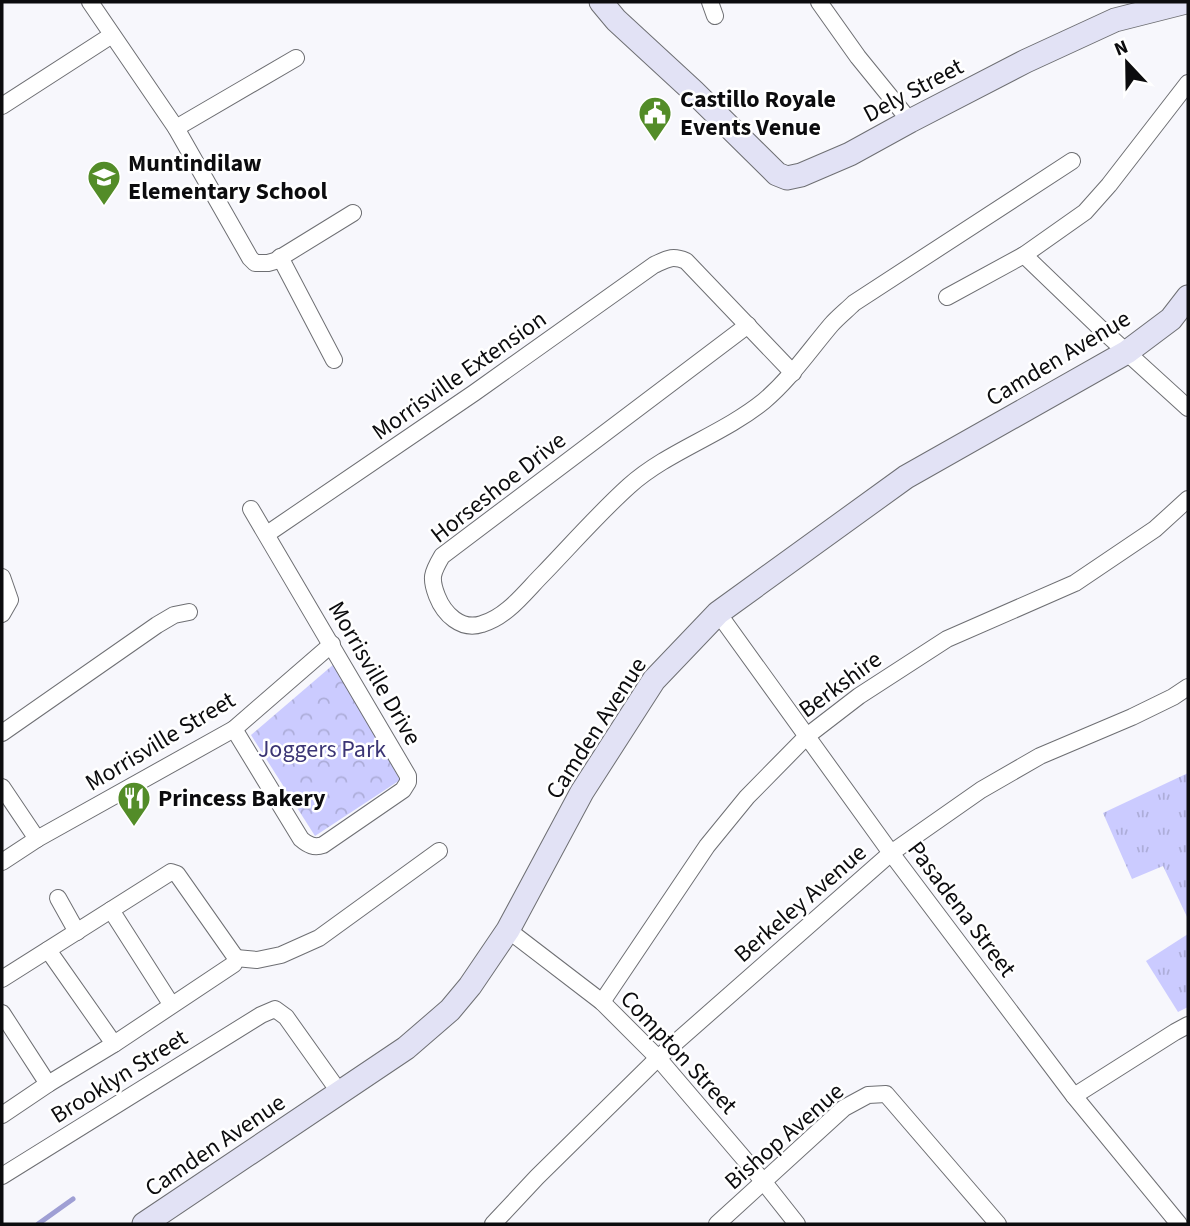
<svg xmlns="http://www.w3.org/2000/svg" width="1190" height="1226" viewBox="0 0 1190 1226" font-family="'Source Sans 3',sans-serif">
<defs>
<pattern id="grass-tufts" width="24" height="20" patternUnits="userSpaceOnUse" patternTransform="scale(1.75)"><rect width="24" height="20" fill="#cbcbff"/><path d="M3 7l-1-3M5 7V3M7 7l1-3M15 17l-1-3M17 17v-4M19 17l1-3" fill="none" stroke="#adadd9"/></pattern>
<pattern id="park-crowns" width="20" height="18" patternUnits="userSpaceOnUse" patternTransform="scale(1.75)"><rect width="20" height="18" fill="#cbcbff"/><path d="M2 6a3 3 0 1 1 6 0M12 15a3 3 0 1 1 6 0" fill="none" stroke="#adadd9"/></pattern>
</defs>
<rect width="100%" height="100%" fill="#f7f7fc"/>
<g fill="url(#grass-tufts)">
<path d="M1188 773V919L1163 866 1132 879 1103 813Z"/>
<path d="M1188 934V1007L1178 1012 1146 961Z"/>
</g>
<path fill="url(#park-crowns)" d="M334 664 400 780 315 836 251 735Z"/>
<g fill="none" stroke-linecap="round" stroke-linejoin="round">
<path stroke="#9f9fd4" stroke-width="5" d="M38 1224 73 1199"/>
<defs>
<g id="street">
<path d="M90 2 176 128 250 258 255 263H268L275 261 353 213"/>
<path d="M710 2 715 16"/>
<path d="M819 2 858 57 910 121"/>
<path d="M2 106 112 35"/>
<path d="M176 128 296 58"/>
<path d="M1024 255 1100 328 1188 408"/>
<path d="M280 257 334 360"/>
<path d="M947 297 1024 255 1085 212 1109 185 1188 83"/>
<path d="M748 325 442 556C432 573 430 578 437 596 444 614 461 631 482 624 507 617 525 592 543 574 571 545 599 513 629 486 668 451 722 435 764 401 790 379 809 351 831 325 838 317 847 310 854 303L1072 161"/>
<path d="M267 534 474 393 654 265C667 259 672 255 686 261L793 373"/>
<path d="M2 577 10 600 2 614"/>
<path d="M718 613 891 853 1074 1096 1179 1224"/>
<path d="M234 729 301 839C308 845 314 848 323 845L403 790 408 782V776L251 509"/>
<path d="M2 733 157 625 174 615 189 612"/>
<path d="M2 787 37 839"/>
<path d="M2 862 37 839 234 729 332 644"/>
<path d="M58 898 77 932"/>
<path d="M111 910 171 1004"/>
<path d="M508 930 602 1002 658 1058 763 1181 797 1224"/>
<path d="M48 950 114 1044"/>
<path d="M236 958 257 960 281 955 319 938 439 851"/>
<path d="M2 979 171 872 177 874 236 958 234 964 114 1044 48 1084 2 1115"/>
<path d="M602 1002 707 846 747 797 807 736 859 696 947 639 1075 583 1155 529 1188 499"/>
<path d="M2 1013 48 1084"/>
<path d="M1074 1096 1175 1032 1188 1025"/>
<path d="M2 1176 261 1015 275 1009 286 1017 340 1093"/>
<path d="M493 1224 537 1177 658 1058 891 853 981 790 1040 756 1132 717 1173 697 1188 687"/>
<path d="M717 1224 844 1108 868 1095 886 1094 998 1224"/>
</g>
<g id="secondary">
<path d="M601 2 616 20 693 91 777 174 787 178 801 175 850 154 910 121 1026 61 1115 20 1186 2"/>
<path d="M144 1224 406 1048 450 1010 470 986 508 930 582 792 654 680 718 613 906 477 1127 352 1171 319 1188 297"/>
</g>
</defs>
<use href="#street" stroke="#6e6f73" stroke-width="18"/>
<use href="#secondary" stroke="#6e6f73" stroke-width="25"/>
<use href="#street" stroke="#fff" stroke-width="16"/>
<use href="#secondary" stroke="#e2e2f5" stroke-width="23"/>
</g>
<defs>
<symbol id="civic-pin" viewBox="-11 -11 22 30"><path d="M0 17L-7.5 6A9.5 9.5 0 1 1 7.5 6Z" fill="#538c28" stroke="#fff"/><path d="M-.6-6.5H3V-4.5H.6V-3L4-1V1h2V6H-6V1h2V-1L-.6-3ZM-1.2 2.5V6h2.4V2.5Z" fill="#fff"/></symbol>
<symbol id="school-pin" viewBox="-11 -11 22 30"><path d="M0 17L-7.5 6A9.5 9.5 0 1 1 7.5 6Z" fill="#538c28" stroke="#fff"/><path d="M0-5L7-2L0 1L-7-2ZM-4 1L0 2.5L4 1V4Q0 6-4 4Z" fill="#fff"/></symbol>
<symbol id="restaurant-pin" viewBox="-11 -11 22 30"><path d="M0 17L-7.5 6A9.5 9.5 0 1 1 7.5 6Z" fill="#538c28" stroke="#fff"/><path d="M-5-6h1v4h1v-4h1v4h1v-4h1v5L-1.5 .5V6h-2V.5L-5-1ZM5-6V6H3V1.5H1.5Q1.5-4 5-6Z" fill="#fff"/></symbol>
</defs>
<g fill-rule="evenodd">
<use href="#civic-pin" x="636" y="94" width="38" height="52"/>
<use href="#school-pin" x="85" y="158" width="38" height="52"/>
<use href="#restaurant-pin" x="115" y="779" width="38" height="52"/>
</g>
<g text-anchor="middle" stroke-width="5" stroke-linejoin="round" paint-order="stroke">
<g font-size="24" fill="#0c0c0e" stroke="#fff">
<text transform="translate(913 90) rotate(-28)" y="8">Dely Street</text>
<text transform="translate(1058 358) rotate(-31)" y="8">Camden Avenue</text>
<text transform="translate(459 375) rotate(-35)" y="8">Morrisville Extension</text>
<text transform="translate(498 487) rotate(-38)" y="8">Horseshoe Drive</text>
<text transform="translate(375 673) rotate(60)" y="8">Morrisville Drive</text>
<text transform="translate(840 684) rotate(-36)" y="8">Berkshire</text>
<text transform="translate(596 728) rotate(-57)" y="8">Camden Avenue</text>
<text transform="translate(160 741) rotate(-31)" y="8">Morrisville Street</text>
<text transform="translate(800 903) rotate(-41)" y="8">Berkeley Avenue</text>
<text transform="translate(962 909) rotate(53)" y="8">Pasadena Street</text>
<text transform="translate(679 1052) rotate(47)" y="8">Compton Street</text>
<text transform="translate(119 1076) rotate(-32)" y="8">Brooklyn Street</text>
<text transform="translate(784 1136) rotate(-41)" y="8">Bishop Avenue</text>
<text transform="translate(215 1145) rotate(-34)" y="8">Camden Avenue</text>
</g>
<g font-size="24" font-weight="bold" fill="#0c0c0e" stroke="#fff" text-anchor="start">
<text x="680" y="107">Castillo Royale<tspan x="680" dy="28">Events Venue</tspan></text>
<text x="128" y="171">Muntindilaw<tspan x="128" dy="28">Elementary School</tspan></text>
<text x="158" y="806">Princess Bakery</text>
</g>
<g font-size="24" fill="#3b3575" stroke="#fff">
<text x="322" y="757">Joggers Park</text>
</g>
</g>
<rect width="1190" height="1226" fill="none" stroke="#0c0c0e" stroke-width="7"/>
<g transform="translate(1127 63) rotate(338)" stroke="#ffffff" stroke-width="5" paint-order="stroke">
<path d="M0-5L12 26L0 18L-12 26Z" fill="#0c0c0e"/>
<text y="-10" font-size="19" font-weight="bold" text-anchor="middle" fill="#0c0c0e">N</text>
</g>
</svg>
